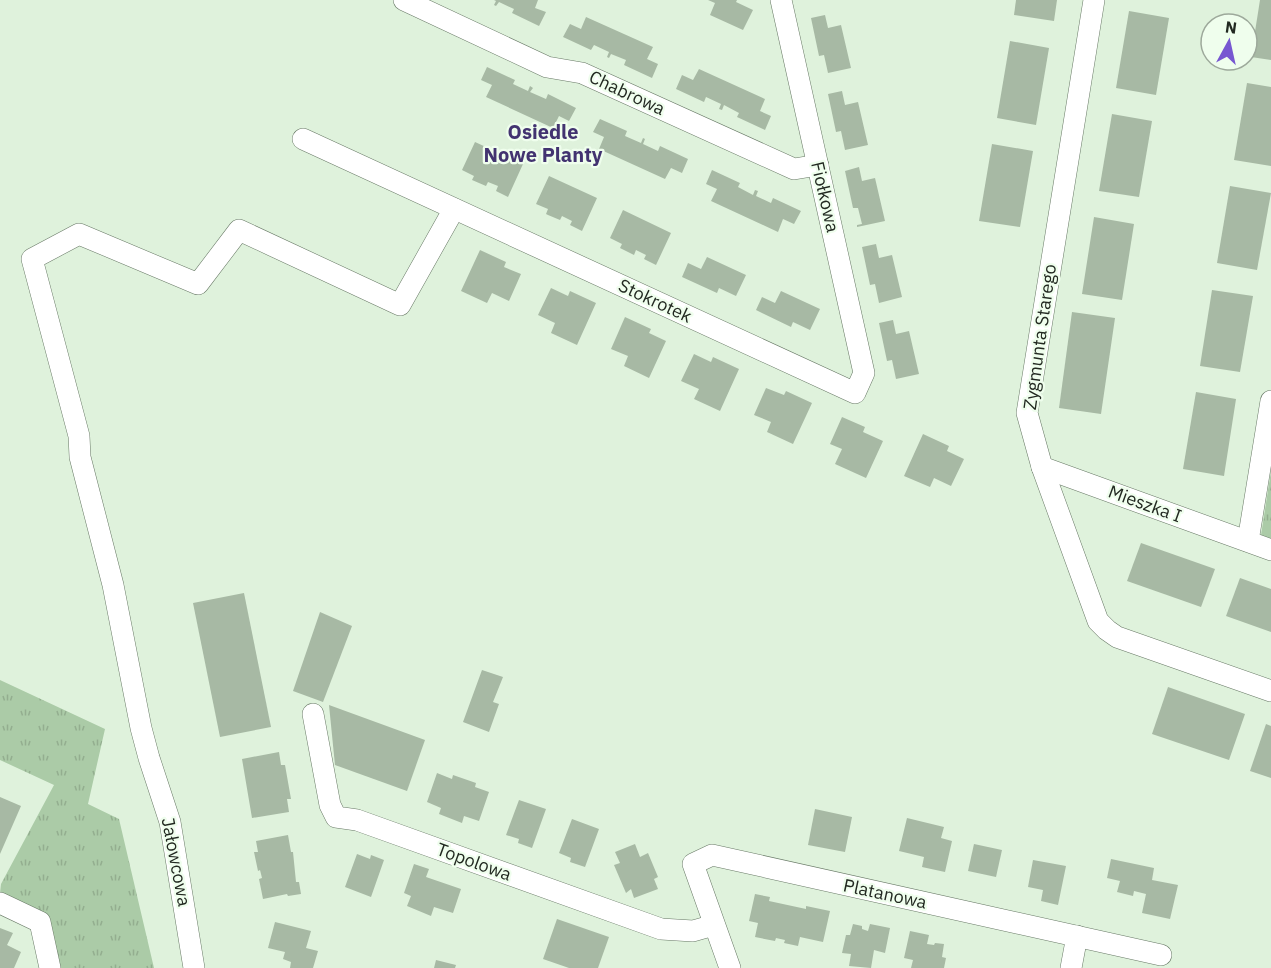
<svg xmlns="http://www.w3.org/2000/svg" width="1271" height="968" viewBox="0 0 1271 968" font-family="'IBM Plex Sans',sans-serif">
<defs>
<pattern id="grass-tufts" width="24" height="20" patternUnits="userSpaceOnUse" patternTransform="scale(1.5)"><rect width="24" height="20" fill="#abcba7"/><path d="M3 7l-1-3M5 7V3M7 7l1-3M15 17l-1-3M17 17v-4M19 17l1-3" fill="none" stroke="#93ae8f"/></pattern>
</defs>
<rect width="100%" height="100%" fill="#dff2dc"/>
<g fill="url(#grass-tufts)">
<path d="M1271 471V540L1261 535Z"/>
<path d="M0 680 105 729 88 804 119 819 154 968H59L48 916 0 893 1 884 54 785 0 760Z"/>
</g>
<g fill="#a7b9a4">
<path d="M494 0H538L535 8 546 12 539 26 512 13 514 9 499 2 496 6 494 5 496 1Z"/>
<path d="M708 0H737L736 2 753 10 743 30 710 15 715 3Z"/>
<path d="M1016 0H1057L1054 21 1014 15Z"/>
<path d="M1260 0H1271V60L1251 57Z"/>
<path d="M1129 11 1169 18 1156 95 1116 88Z"/>
<path d="M825 15 828 28 841 25 851 68 828 73 824 55 819 56 811 18Z"/>
<path d="M586 17 653 47 647 59 658 64 652 78 624 65 626 60 611 54 609 58 607 57 609 52 594 45 591 50 563 37 570 24 581 29Z"/>
<path d="M1010 41 1049 48 1036 125 997 118Z"/>
<path d="M487 67 515 80 513 84 528 91 530 86 533 88 530 92 546 99 548 94 576 108 569 121 559 116 553 128 486 97 492 85 481 80Z"/>
<path d="M699 69 765 99 760 111 771 116 765 130 737 117 739 113 724 105 722 110 719 109 721 104 706 97 704 102 676 89 682 75 693 80Z"/>
<path d="M1247 83 1271 87V166L1234 160Z"/>
<path d="M842 91 845 105 858 102 868 145 845 150 841 131 836 132 828 94Z"/>
<path d="M1112 114 1152 121 1139 197 1099 191Z"/>
<path d="M600 119 627 131 625 136 641 143 643 138 645 139 643 144 658 151 660 146 688 159 682 173 671 168 665 179 599 149 604 137 593 132Z"/>
<path d="M475 142 523 164 508 197 496 191 498 186 488 182 486 186 472 180 474 176 462 170Z"/>
<path d="M992 144 1033 151 1020 227 979 221Z"/>
<path d="M859 167 862 181 875 178 885 221 857 227V225L862 224 858 208H853L845 171Z"/>
<path d="M712 170 740 183 738 187 753 195 755 190 758 191 756 196 771 203 773 198 801 211 794 224 783 219 778 232 711 201 717 189 706 184Z"/>
<path d="M549 176 597 198 582 231 570 225 572 221 562 216 560 220 548 215 546 214 548 209 536 204Z"/>
<path d="M1230 186 1271 193 1257 270 1217 263Z"/>
<path d="M623 210 671 233 656 265 644 259 646 255 636 250 634 255 620 248 622 244 610 238Z"/>
<path d="M1094 217 1134 224 1122 300 1082 294Z"/>
<path d="M876 244 879 258 892 255 902 297 879 303 875 284 870 285 862 247Z"/>
<path d="M480 250 506 262 504 267 521 274 509 301 492 293 487 303 461 291Z"/>
<path d="M707 257 746 275 736 296 719 288 717 293 682 277 688 263 701 269Z"/>
<path d="M551 288 568 296 570 291 596 303 577 345 551 333 555 323 538 315Z"/>
<path d="M1212 290 1253 296 1240 372 1200 366Z"/>
<path d="M781 291 820 309 810 330 793 322 791 327 756 310 762 297 775 303Z"/>
<path d="M1072 312 1115 318 1101 414 1059 408Z"/>
<path d="M625 317 651 329 649 333 666 341 649 378 624 366 628 356 611 349Z"/>
<path d="M893 320 896 334 909 331 919 374 896 379 892 360 887 361 879 323Z"/>
<path d="M694 354 711 362 713 357 739 369 720 411 694 399 699 389 681 381Z"/>
<path d="M766 388 784 395 786 391 812 403 793 444 767 432 771 422 754 415Z"/>
<path d="M1196 392 1236 399 1224 476 1183 469Z"/>
<path d="M842 417 865 427 863 432 883 441 866 478 835 464 842 449 830 444Z"/>
<path d="M923 434 949 446 947 451 964 459 951 486 934 478 930 487 904 476Z"/>
<path d="M1141 543 1215 569 1201 607 1127 581Z"/>
<path d="M1240 578 1271 589V632L1226 616Z"/>
<path d="M244 593 271 727 220 737 193 603Z"/>
<path d="M320 612 352 626 323 702 293 691Z"/>
<path d="M482 670 503 677 493 702 499 704 489 732 463 722Z"/>
<path d="M1168 687 1245 714 1229 760 1152 734Z"/>
<path d="M329 705 425 740 407 791 335 765Z"/>
<path d="M1266 724 1271 726V778L1250 771Z"/>
<path d="M279 752 281 765H285L291 799H287L289 812 252 818 242 759Z"/>
<path d="M437 773 452 779 453 775 476 783 475 787 489 792 479 821 464 816 462 823 439 814 441 808 427 802Z"/>
<path d="M0 797 21 806 0 854Z"/>
<path d="M519 800 546 809 532 848 518 843 519 839 506 835Z"/>
<path d="M815 809 852 817 845 852 808 845Z"/>
<path d="M907 818 944 827 941 838 952 841 945 872 922 867 924 857 899 851Z"/>
<path d="M572 819 599 829 585 867 570 862 571 858 559 853Z"/>
<path d="M288 835 291 852H293L296 882H299L301 894 288 896 287 894 263 899 259 879 262 878 260 870 258 871 254 852H258L256 841Z"/>
<path d="M635 844 640 857 648 853 658 877 654 879 658 889 634 898 631 889 626 893 614 865 620 863 615 852Z"/>
<path d="M974 844 1002 850 996 877 968 871Z"/>
<path d="M357 854 370 859 371 855 384 860 371 897 345 887Z"/>
<path d="M1111 859 1154 868 1152 880 1178 885 1170 919 1142 913 1146 894 1134 891 1133 896 1117 892 1120 881 1107 878Z"/>
<path d="M1033 860 1066 866 1058 905 1041 901 1043 890 1028 887Z"/>
<path d="M414 864 429 869 426 877 461 889 453 913 434 907 431 916 407 906 411 896 404 893Z"/>
<path d="M755 894 770 897 769 901 806 909V906L830 911 823 942 800 937 798 946 784 943 785 940 776 938 775 941 755 937 758 923 749 921Z"/>
<path d="M557 919 609 937 598 968H569L543 959Z"/>
<path d="M275 922 311 931 306 948 318 951 313 968H290L291 962 283 959 285 952 268 948Z"/>
<path d="M853 924 862 926V929L868 931 870 924 890 928 885 953 874 950 871 968 849 966 851 954 842 953 846 935H850Z"/>
<path d="M0 928 13 933 7 945 21 952 14 968H0Z"/>
<path d="M910 931 929 935 927 944 934 945 935 943 944 944 942 957 946 958 944 968H911L913 960 904 958Z"/>
<path d="M436 960 456 965 455 968H434Z"/>
</g>
<g fill="none" stroke-linecap="round" stroke-linejoin="round">
<defs>
<g id="minor">
<path d="M404 0 547 67 582 73 794 169 818 165"/>
<path d="M1094 0 1027 413 1042 467 1098 621 1107 630 1117 637 1271 691"/>
<path d="M303 139 855 393 864 373 781 0"/>
<path d="M1042 467 1271 550"/>
<path d="M1248 541 1271 401"/>
<path d="M313 714 330 805 336 817 357 820 661 929 693 931 714 925"/>
<path d="M0 903 40 922 50 968"/>
<path d="M194 968 170 822 149 758 141 728 113 585 80 457 79 436 32 259 79 234 198 284 239 230 400 305 454 209"/>
<path d="M730 968 693 864 712 855 1161 955"/>
<path d="M1071 968 1077 936"/>
</g>
</defs>
<use href="#minor" stroke="#687966" stroke-width="22"/>
<use href="#minor" stroke="#fff" stroke-width="21"/>
</g>
<g text-anchor="middle" stroke-width="4.5" stroke-linejoin="round" paint-order="stroke">
<g font-size="18" fill="#222921" stroke="#effeed">
<text transform="translate(627 93) rotate(25)" y="6">Chabrowa</text>
<text transform="translate(825 197) rotate(77)" y="6">Fiołkowa</text>
<text transform="translate(655 301) rotate(25)" y="6">Stokrotek</text>
<text transform="translate(1040 337) rotate(-82)" y="6">Zygmunta Starego</text>
<text transform="translate(1145 504) rotate(20)" y="6">Mieszka I</text>
<text transform="translate(176 862) rotate(79)" y="6">Jałowcowa</text>
<text transform="translate(474 862) rotate(20)" y="6">Topolowa</text>
<text transform="translate(885 894) rotate(12)" y="6">Platanowa</text>
</g>
<g font-size="20" font-weight="bold" fill="#423370" stroke="#effeed">
<text x="543" y="139">Osiedle<tspan x="543" dy="23">Nowe Planty</tspan></text>
</g>
</g>
<g transform="translate(1229 42) rotate(8)"><circle r="28" fill="#effeed" stroke="#9da99b" stroke-width="1.5"/>
<path d="M0-4.5L10 22L0 15L-10 22Z" fill="#7757d1"/>
<text y="-9" font-size="16" font-weight="bold" text-anchor="middle" fill="#222921">N</text>
</g>
</svg>
